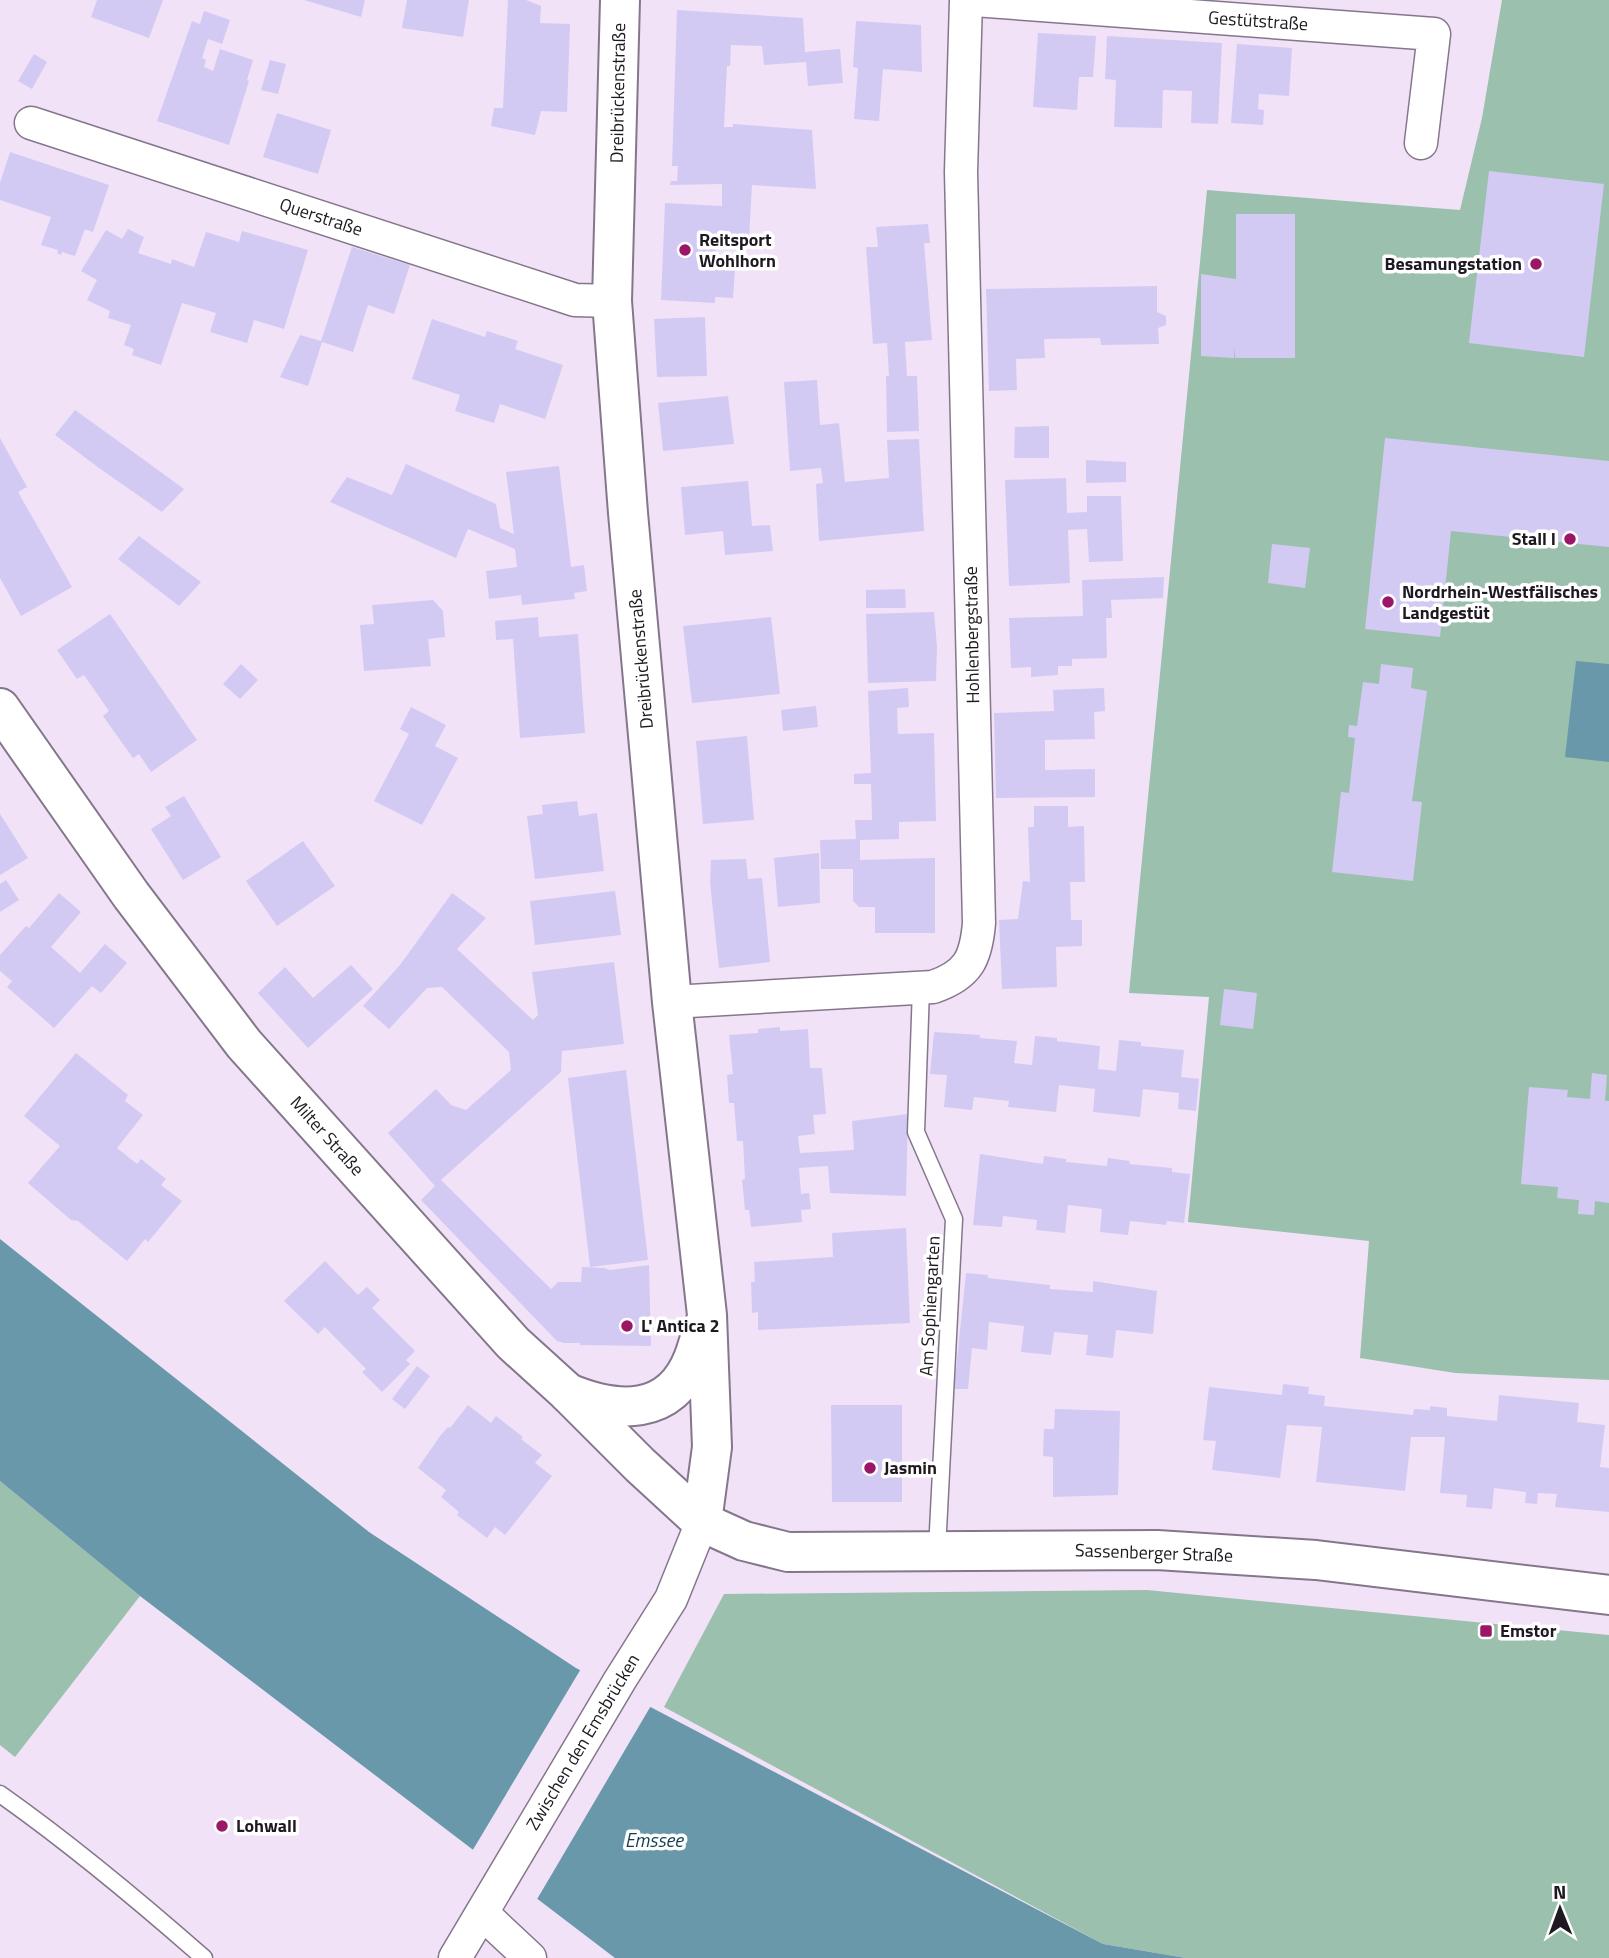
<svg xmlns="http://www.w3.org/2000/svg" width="1609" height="1958" viewBox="0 0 1609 1958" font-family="'Titillium Web',sans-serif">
<rect width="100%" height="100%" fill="#f1e2f8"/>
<g fill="#9bc0ae">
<path d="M1502 0H1609V1380L1455 1373 1360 1358 1369 1241 1188 1222 1209 997 1129 993 1207 190 1460 210 1482 118Z"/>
<path d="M0 1481 140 1596 15 1757 0 1745Z"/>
<path d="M1147 1590 1609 1635V1958H1186L1103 1944 664 1707 724 1594Z"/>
</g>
<g fill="#6898a9">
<path d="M1576 661 1609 664V762L1565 757Z"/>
<path d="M0 1239 369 1532 576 1668 1103 1944 1186 1958H615L140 1596 0 1481Z"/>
</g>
<path fill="#f1e2f8" d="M582 1667 652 1704 536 1901 471 1853Z"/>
<g fill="#d3caf3">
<path d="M97 0H163L149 38 91 17Z"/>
<path d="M304 0H365L361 17Z"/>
<path d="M407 0H469L463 37 402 28Z"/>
<path d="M508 0H526L541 6 540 23 570 24 567 112 541 111 535 135 491 126 494 108H503Z"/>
<path d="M677 10 803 18 805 52 840 49 843 83 808 86 806 62 764 65 762 46 731 45 730 66H727L724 127H733V124L812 130 816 189 752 185 749 240 717 239 715 268 735 269 733 298 715 297V303L661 300 665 203 722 206V184L670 185 671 181H677L678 166H672Z"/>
<path d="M204 11 230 20 222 44 208 39 202 58 206 60 204 67 213 71 220 49 253 60 247 80 249 81 229 145 157 121 192 21 200 24Z"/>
<path d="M856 21 921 25 922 72 883 69 879 121 854 119 858 68 853 67Z"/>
<path d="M1038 33 1096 36 1093 77H1079L1077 110 1033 107Z"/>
<path d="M1107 36 1222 43 1218 124 1191 123 1192 91 1163 90 1162 128 1114 127 1116 80 1105 79Z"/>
<path d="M1237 44 1292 48 1289 96 1259 94 1258 109 1264 110 1263 125 1231 123Z"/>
<path d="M34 54 47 62 32 89 18 81Z"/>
<path d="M270 60 286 64 278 94 261 90Z"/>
<path d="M277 113 331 130 318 174 263 157Z"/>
<path d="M10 152 109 185 93 232 85 229 75 256 62 252 61 255 57 253 58 250 41 245 51 217 0 200V183Z"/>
<path d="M1489 171 1604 184 1584 357 1469 343Z"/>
<path d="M1236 214H1295V358H1235V347L1234 358 1201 356V274L1236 279Z"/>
<path d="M928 224 930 243H924L932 340 905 342 907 376H917L919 431 887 432 886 376H889L887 343 873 344 866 247H878L876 227Z"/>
<path d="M128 229 144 237 138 253 171 264 172 259 194 267 206 232 239 242 242 231 308 250 284 329 254 320 247 343 210 332 216 313 182 303 161 365 132 355 134 349 124 345 131 325 108 318 110 311 87 300 97 280 81 271 106 230 122 239Z"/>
<path d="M352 247 410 265 394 314 368 305 353 352 322 342 308 386 280 377 300 335 321 341Z"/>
<path d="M1157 286V312L1166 316V325L1158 328 1159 344 1101 345 1100 338 1044 339 1045 358 1016 359 1017 390 989 391 986 289Z"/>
<path d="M705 317 707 376 657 377 654 319Z"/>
<path d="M432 319 485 337 487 331 518 341 515 349 563 365 545 419 500 404 494 423 455 411 460 395 412 379Z"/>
<path d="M817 380 820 425 839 423 845 482 889 478 887 440 919 439 924 531 819 541 816 484 823 483 821 468 790 471 784 382Z"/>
<path d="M728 396 734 444 663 451 658 403Z"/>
<path d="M75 410 118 441 184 489 162 512 99 468 55 435Z"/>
<path d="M1049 426V458H1014L1015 427Z"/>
<path d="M0 438 27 487 18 492 72 587 21 616 0 578Z"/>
<path d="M1385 438 1609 461V547L1451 531 1440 637 1365 629Z"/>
<path d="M1086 460 1126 462V482L1086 483Z"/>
<path d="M406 464 496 504 500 528 514 534 506 472 559 466 571 567 584 565 587 591 574 593 575 599 522 605 521 595 489 599 486 571 517 567 515 549 468 529 456 558 330 502 347 477 392 495Z"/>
<path d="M1066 478 1067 513 1087 512V496H1121L1123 561 1089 562 1087 529 1068 530 1070 583 1009 586 1005 480Z"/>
<path d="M748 481 752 526 770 525 773 551 725 555 723 531 685 535 681 487Z"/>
<path d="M139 536 201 582 179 606 118 559Z"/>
<path d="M1272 544 1310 548 1305 588 1268 583Z"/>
<path d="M1164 577 1163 598 1111 600 1112 618H1106L1107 658 1072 659V666H1058V675L1031 677V667L1011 668 1009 618 1083 616 1082 580Z"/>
<path d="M905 589 906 608H866V590Z"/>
<path d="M433 600 443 611 445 637 428 639 431 666 364 671 360 625 374 624 372 605Z"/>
<path d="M934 612 937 647 936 681 868 683 866 614Z"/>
<path d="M110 614 197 740 151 772 139 754 133 758 103 716 109 711 84 675 77 679 57 650Z"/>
<path d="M538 617 539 637 578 634 585 733 520 738 513 639 496 640 495 621Z"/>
<path d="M771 617 780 694 692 703 683 626Z"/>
<path d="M241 664 258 680 240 699 223 684Z"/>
<path d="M1381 664 1413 668 1411 688 1427 691 1412 801 1422 802 1413 881 1332 872 1341 792 1349 793 1355 738 1348 737 1349 725 1357 726 1363 682 1379 684Z"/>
<path d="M908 688 909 707 897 708 898 734 934 733 936 821 899 822V839L860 840V860L935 858V933H875V907H859L853 901V869H821L820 840 856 839 855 820H872L871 784H854V774L871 773 868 691Z"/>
<path d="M1104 688 1105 711 1094 712 1095 739 1045 740V770L1095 769V797L996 798 994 713 1054 711 1053 690Z"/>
<path d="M816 706 818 727 783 731 781 710Z"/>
<path d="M411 707 446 725 435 746 458 758 422 825 374 801 409 734 400 729Z"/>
<path d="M747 736 754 820 703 824 696 741Z"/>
<path d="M184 796 221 857 183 880 151 829 171 816 165 807Z"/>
<path d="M577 801 579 816 597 813 604 871 535 879 527 816 543 814 542 805Z"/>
<path d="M1034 806H1068V827L1084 826 1085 882H1070L1071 920H1082V946L1056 947 1057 987 1002 989 999 920 1018 919 1023 881 1030 882 1028 827H1034Z"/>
<path d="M0 814 28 858 0 875Z"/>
<path d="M303 841 335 886 277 926 246 881Z"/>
<path d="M819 853 820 903 778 907 774 858Z"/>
<path d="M746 859 748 879 762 878 770 962 719 968 710 882 711 860Z"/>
<path d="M6 880 19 900 0 912V884Z"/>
<path d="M615 891 621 935 535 945 530 901Z"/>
<path d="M59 893 81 912 51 947 80 973 105 944 127 963 101 993 92 986 54 1028 7 987 12 981 0 971V955L26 926 29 928Z"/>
<path d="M452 893 486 918 457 949 533 1020 538 1015 532 972 614 962 624 1044 562 1051 561 1072 441 1180 551 1289 558 1282H581L582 1267 604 1268 610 1270 649 1265 651 1346 580 1345V1343H564L557 1341 421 1200 435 1186 388 1133 436 1089 451 1105 466 1110 511 1070 509 1052 442 987 427 988 389 1029 363 1006 400 965Z"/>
<path d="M351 965 373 989 308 1048 258 993 285 967 313 998Z"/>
<path d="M1224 989 1257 993 1253 1029 1220 1025Z"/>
<path d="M780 1027V1031L808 1029 810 1068H822L826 1114 813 1115 815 1134 798 1136 800 1153 854 1150 852 1121 908 1114 906 1196 830 1193 828 1166 799 1168 801 1194 809 1193 811 1209 801 1210 802 1222 751 1227 749 1210H745L742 1180 745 1179 743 1141H737L734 1103H729L727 1075 733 1074 729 1035 758 1033V1029Z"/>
<path d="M934 1032 980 1035V1038L1017 1041 1014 1063 1032 1065 1035 1036 1057 1038V1041L1100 1046 1098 1069 1116 1071 1119 1040 1141 1042V1046L1184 1050 1181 1077 1199 1079 1196 1111 1178 1109 1179 1093 1143 1089 1140 1117 1093 1112 1095 1089 1059 1085 1056 1112 1008 1107 1009 1101 974 1097 972 1110 944 1107 947 1075 930 1074Z"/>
<path d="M76 1053 128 1095 125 1101 143 1115 117 1148 137 1164 141 1159 166 1179 161 1185 182 1201 148 1242 145 1239 127 1261 78 1221 71 1220 28 1183 60 1146 24 1116Z"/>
<path d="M626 1070 648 1260 590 1267 568 1078Z"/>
<path d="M1592 1073 1607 1075 1605 1101H1609V1203L1595 1201 1594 1215 1578 1214 1579 1200 1557 1198 1558 1187 1521 1184 1529 1087 1568 1090 1567 1097 1590 1099Z"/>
<path d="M980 1154 1043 1164 1044 1156 1066 1159V1162L1107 1166 1108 1158 1130 1161 1129 1164 1172 1168V1172L1190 1174 1184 1223 1167 1221 1166 1225 1130 1221 1128 1235 1100 1232 1102 1209 1068 1205 1065 1233 1036 1230 1037 1220 1003 1216 1002 1227 973 1225Z"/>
<path d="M906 1228 910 1323 758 1330V1312L752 1313 751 1282H755L754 1262 833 1257 832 1233Z"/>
<path d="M325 1261 358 1295 367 1287 380 1300 372 1308 415 1351 406 1360 410 1364 382 1392 362 1372 366 1369 325 1327 318 1334 284 1301Z"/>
<path d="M966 1273 988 1275V1278L1050 1285V1289L1093 1292V1281L1157 1291 1153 1334 1116 1330 1113 1358 1086 1355 1088 1335 1054 1332 1051 1355 1021 1352 1024 1326 989 1322 987 1350 972 1348 968 1389H954Z"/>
<path d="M417 1366 430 1376 405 1409 392 1399Z"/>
<path d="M1283 1384 1309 1387 1308 1394 1325 1396 1324 1406 1413 1415 1414 1409 1430 1410V1406L1447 1408V1416L1497 1421 1499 1395 1579 1403 1577 1422 1605 1425 1600 1467 1609 1468V1512L1555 1507 1557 1494 1538 1493 1537 1504 1525 1503 1526 1492 1494 1488 1492 1509 1466 1507 1467 1495 1440 1493 1445 1437H1411L1405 1491 1316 1482 1322 1427 1287 1425 1280 1478 1212 1470 1216 1441 1203 1440 1209 1387 1282 1395Z"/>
<path d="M468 1405 491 1423 496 1416 523 1437 521 1439 542 1455 535 1463 552 1476 505 1535 495 1527 487 1538 457 1515 459 1512 441 1497 446 1490 418 1468 440 1436 448 1427 450 1428Z"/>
<path d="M831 1405H902V1502H832Z"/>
<path d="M1055 1409 1120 1411 1118 1495 1053 1497V1457L1043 1456 1044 1429H1054Z"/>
</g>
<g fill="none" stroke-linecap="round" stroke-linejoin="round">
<defs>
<g id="service">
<path d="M921 988 916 1132 954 1219 937 1550"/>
<path d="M0 1794C71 1844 138 1900 204 1958"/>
</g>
<g id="minor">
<path d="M974 0 1434 34 1421 143"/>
<path d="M31 123 575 300 612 301"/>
<path d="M672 1002 933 987C968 975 976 959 979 923L961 172 966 0"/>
<path d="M482 1913 530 1958"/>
<path d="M455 1958 620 1680 671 1599 702 1522"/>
</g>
<g id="tertiary">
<path d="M620 0 612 301 628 513 672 1002 707 1315 712 1447 702 1522"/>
<path d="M0 708 131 895 244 1044 513 1343 567 1392 640 1465 702 1522 744 1541 788 1552 1157 1550 1316 1560 1609 1595"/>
<path d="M568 1393C617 1413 670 1417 693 1359 697 1349 700 1338 703 1327"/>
</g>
</defs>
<use href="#service" stroke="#85778b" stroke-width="19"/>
<use href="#minor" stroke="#85778b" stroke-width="35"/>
<use href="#tertiary" stroke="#85778b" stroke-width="42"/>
<use href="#service" stroke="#fff" stroke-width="16"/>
<use href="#minor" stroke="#fff" stroke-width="32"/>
<use href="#tertiary" stroke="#fff" stroke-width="38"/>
</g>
<g fill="#9c1668" stroke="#fff" stroke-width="2.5">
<circle cx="685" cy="250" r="7"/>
<circle cx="1536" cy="264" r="7"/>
<circle cx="1570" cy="539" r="7"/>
<circle cx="1388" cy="602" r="7"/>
<circle cx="627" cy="1326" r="7"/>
<circle cx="870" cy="1468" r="7"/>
<rect x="1479" y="1624" width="14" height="14" rx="3.5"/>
<circle cx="222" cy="1826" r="7"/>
</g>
<g text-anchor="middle" stroke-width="7" stroke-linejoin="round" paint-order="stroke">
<g font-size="18" fill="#1e1920" stroke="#fff">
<text transform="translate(1258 21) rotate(4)" y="6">Gestütstraße</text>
<text transform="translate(618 93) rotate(-89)" y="6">Dreibrückenstraße</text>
<text transform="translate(321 217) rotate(18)" y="6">Querstraße</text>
<text transform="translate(972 635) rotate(-91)" y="6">Hohlenbergstraße</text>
<text transform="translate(641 659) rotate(-95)" y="6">Dreibrückenstraße</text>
<text transform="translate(327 1136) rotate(48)" y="6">Milter Straße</text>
<text transform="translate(930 1306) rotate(-87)" y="6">Am Sophiengarten</text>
<text transform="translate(1154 1553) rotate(2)" y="6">Sassenberger Straße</text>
<text transform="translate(583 1742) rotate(-59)" y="6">Zwischen den Emsbrücken</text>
</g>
<g font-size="18" font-weight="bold" fill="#1e1920" stroke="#fff" text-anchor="start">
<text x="699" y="246">Reitsport<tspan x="699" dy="21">Wohlhorn</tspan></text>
<text x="1522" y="270" text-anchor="end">Besamungstation</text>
<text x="1556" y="545" text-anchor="end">Stall I</text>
<text x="1402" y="598">Nordrhein-Westfälisches<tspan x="1402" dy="21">Landgestüt</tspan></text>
<text x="641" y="1332">L' Antica 2</text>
<text x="884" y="1474">Jasmin</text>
<text x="1500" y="1637">Emstor</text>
<text x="236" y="1832">Lohwall</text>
</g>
<g font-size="19" font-style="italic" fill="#123f4c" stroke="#fff">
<text x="654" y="1847">Emssee</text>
</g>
</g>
<g transform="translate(1560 1909) rotate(359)" stroke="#ffffff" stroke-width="5" paint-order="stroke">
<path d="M0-5L12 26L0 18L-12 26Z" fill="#1e1920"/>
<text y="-10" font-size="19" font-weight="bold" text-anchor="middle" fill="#1e1920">N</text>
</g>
</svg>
